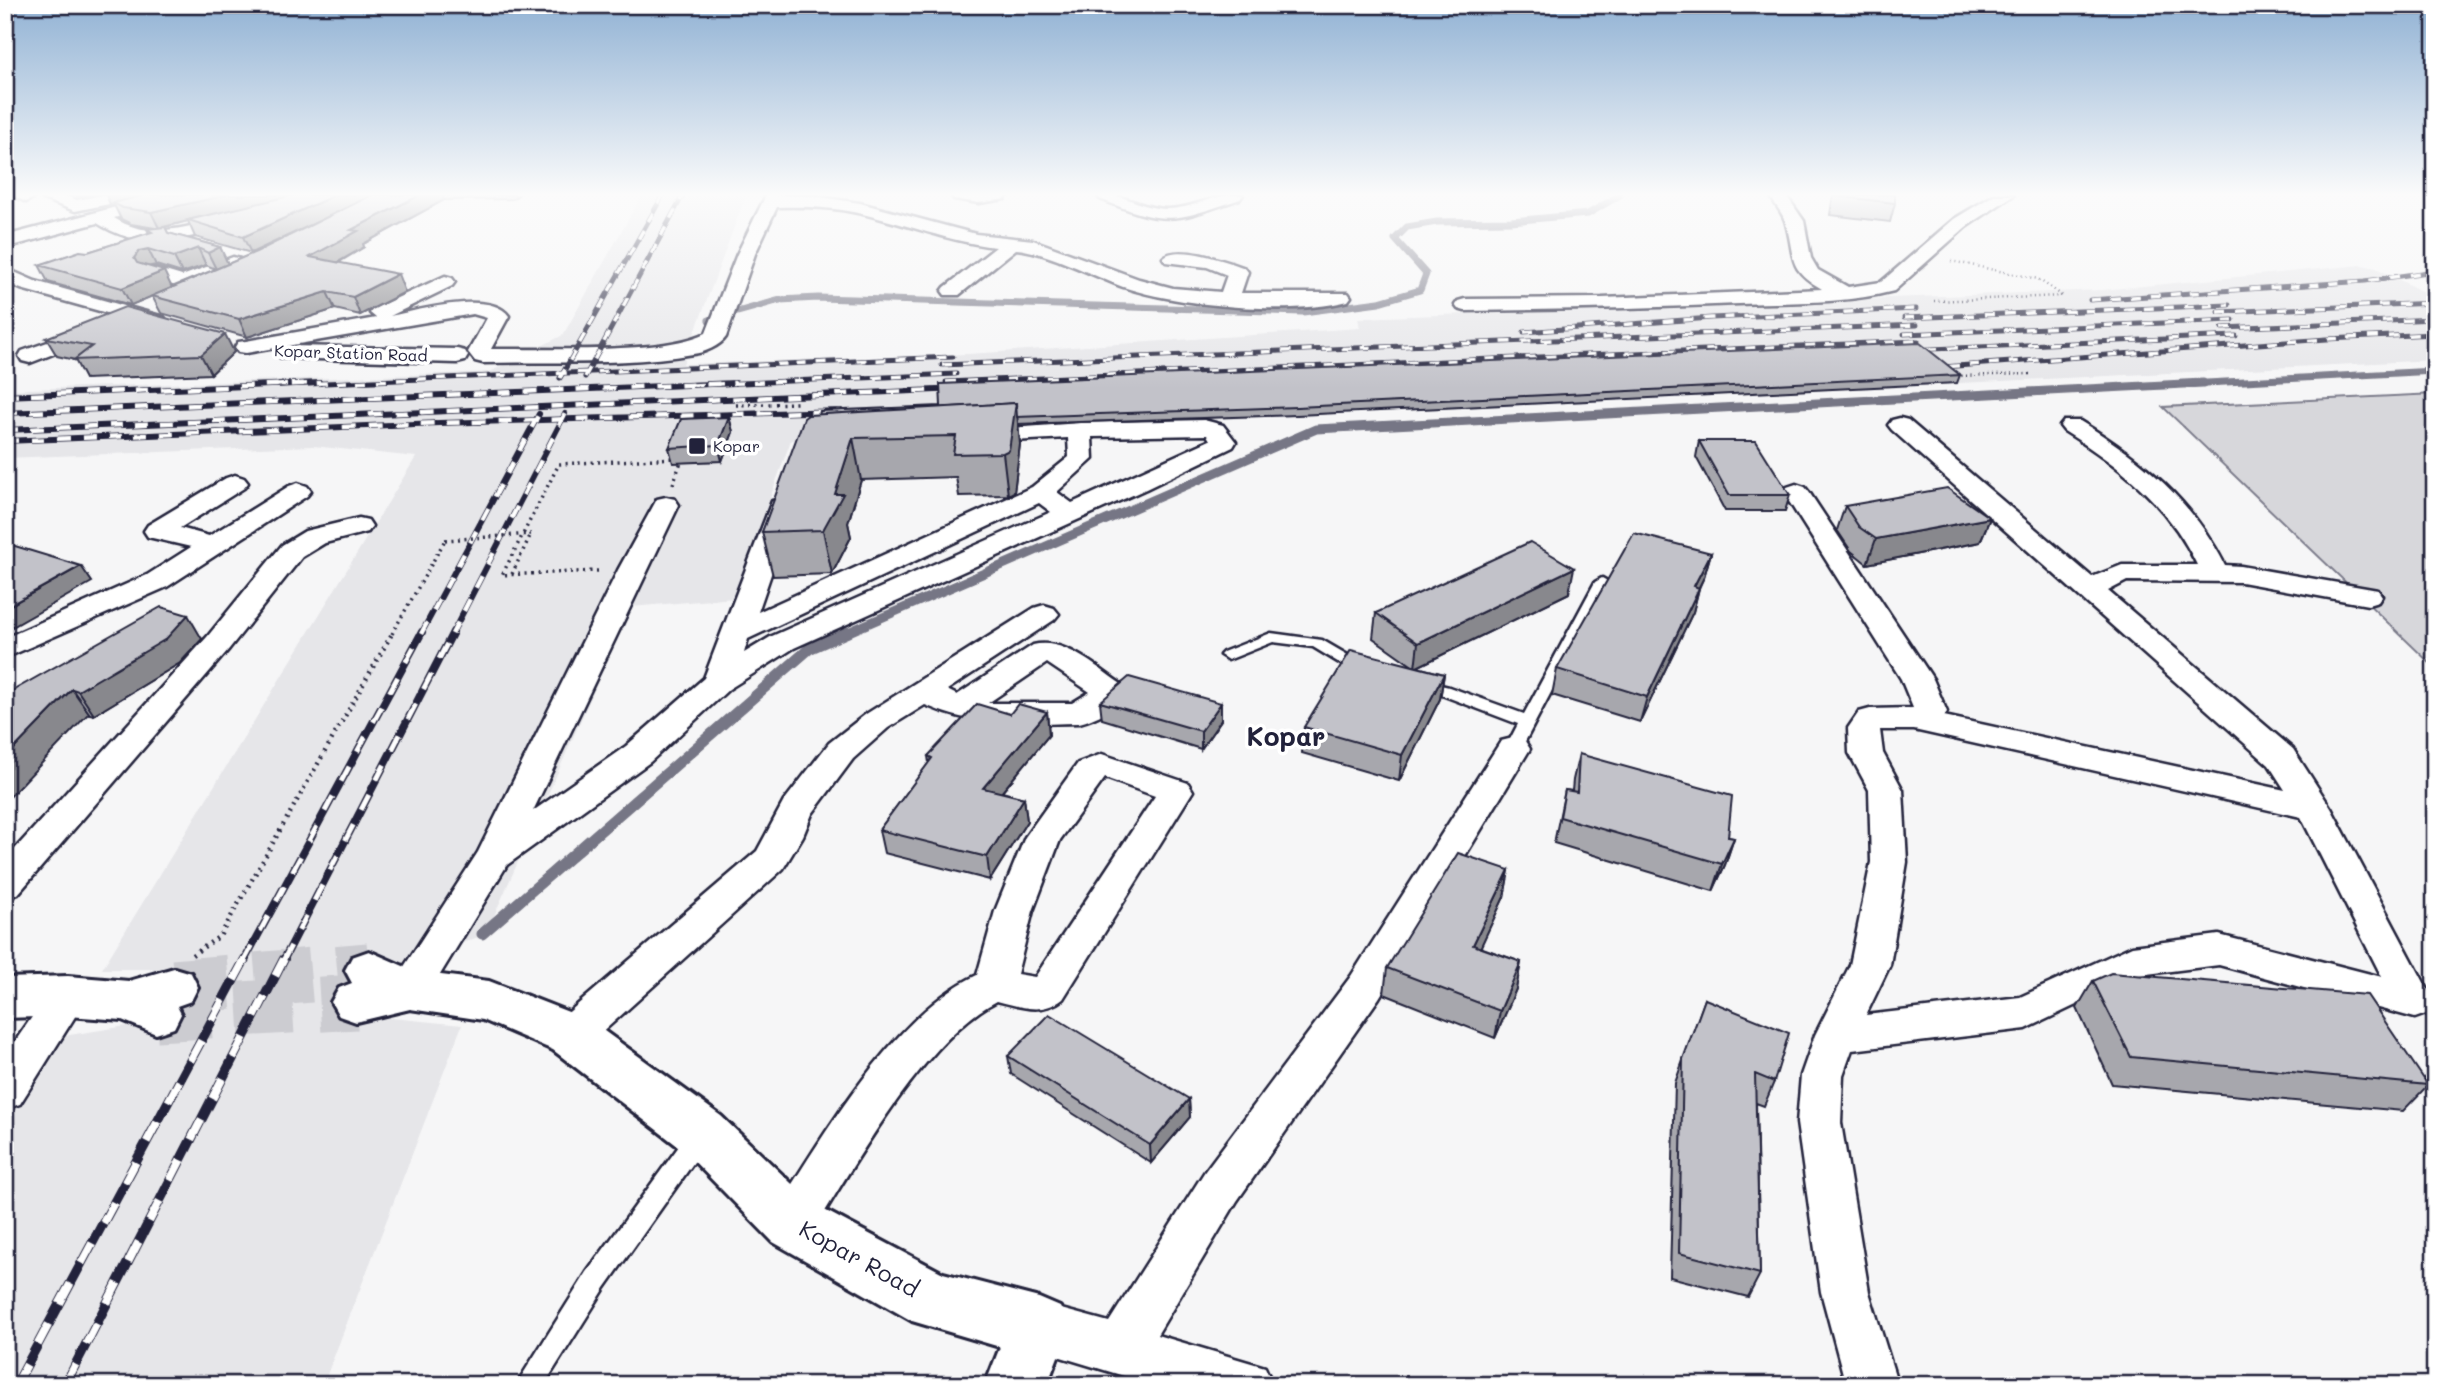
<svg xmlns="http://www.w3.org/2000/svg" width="2440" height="1390" viewBox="0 0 2440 1390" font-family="Mali,sans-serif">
<rect width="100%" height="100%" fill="#f6f6f7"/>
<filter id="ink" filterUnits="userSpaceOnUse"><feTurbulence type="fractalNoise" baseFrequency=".0143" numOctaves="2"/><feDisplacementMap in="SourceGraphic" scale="14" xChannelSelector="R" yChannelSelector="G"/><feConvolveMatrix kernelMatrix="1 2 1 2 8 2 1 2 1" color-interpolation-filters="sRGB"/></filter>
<g filter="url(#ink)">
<path fill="#e6e6e9" d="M642 195H746L683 364 968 354 1360 328 1358 318 2102 290 2362 265 2376 268 2435 298V360L791 440 734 598 631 607 486 934 392 970 362 1015 462 1025 323 1385H5V1045L133 1025 157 993 158 969H102L416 457 313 446 5 458V390L490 372 563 335Z"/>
<path fill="#d7d7db" stroke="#7c7c8b" stroke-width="2" d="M2435 394V668L2163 407Z"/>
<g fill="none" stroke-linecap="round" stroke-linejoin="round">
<g stroke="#767685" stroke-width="7">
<path d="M709 320 780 300 818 298 1303 312 1379 302 1420 290 1426 274 1395 239 1407 227 1437 222 1511 221 1588 214 1620 195"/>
<path d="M2169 385 2435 371"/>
</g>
<path stroke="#767685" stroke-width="9" d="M844 634 1316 429 2203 383"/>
<path stroke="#767685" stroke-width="11" d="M482 934 809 649 848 632"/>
<g stroke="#ccccd1" stroke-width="55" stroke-dasharray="55 27" stroke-linecap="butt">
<path d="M174 987 369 970"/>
<path d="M156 1014 356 1002"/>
</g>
<defs>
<g id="lane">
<path d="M1602 578 1609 582 1519 753H1507L1505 749 1518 724 1439 694 1414 688 1412 685 1420 680 1449 687 1524 714 1595 582Z"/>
<path d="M1271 633 1322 640 1370 668 1367 671 1362 673 1346 667 1313 647 1273 642 1228 660 1220 655 1223 652Z"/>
<path d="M698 1128 706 1131 709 1138 706 1145 605 1288 544 1385H516L587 1272 690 1131Z"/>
</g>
<g id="street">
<path d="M12 195H33L35 197 26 202Z"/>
<path d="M40 195H63L77 200 103 195 112 200 109 204 75 211 43 199Z"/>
<path d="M162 195H189L186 199 114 218C152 242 193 225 233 215L242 220 239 224C188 238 146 254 97 223L5 248V236Z"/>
<path d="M766 195 814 196 860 203 976 234 1033 240 1139 279 1173 288 1221 292 1227 275 1207 267 1166 262 1163 258C1176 243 1228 262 1245 268L1248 272 1241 293H1348L1351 297 1348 301C1291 316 1179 306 1123 287 1094 276 1045 251 1016 249L959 295H945L942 291 945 287 996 247C949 242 904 223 858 213 831 207 805 206 777 207L755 254 726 337C720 346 704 353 693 354 625 366 552 361 483 363L475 361 468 352 487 318 473 314 246 353 238 352 235 347 238 342 246 341 376 318 370 313 373 309 445 276 452 278 455 282 452 286 390 316C418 311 490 289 509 316L491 349C545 348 661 355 706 333L737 254Z"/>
<path d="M951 195H1008L1005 199 979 203 954 199Z"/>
<path d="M1097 195C1127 193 1141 209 1167 209 1195 209 1213 193 1243 195L1240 199C1173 222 1167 226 1100 199Z"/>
<path d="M1770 195H1786L1804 221 1811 258 1818 270 1848 287 1881 282 1954 219 1994 195H2014L1966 227 1894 291C1844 304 1791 302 1739 304 1648 308 1556 310 1465 311L1458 309 1455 305 1458 301 1465 299 1602 298 1822 289C1786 268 1796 259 1786 224 1784 214 1774 204 1770 195Z"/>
<path d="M233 257 240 259 243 263 240 267 183 288 148 278 145 274 155 268 182 276Z"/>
<path d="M5 268 35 281 164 317 167 321 164 325 157 327 21 289 5 282Z"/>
<path d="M93 326 100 328 104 332 100 336 30 363 22 361 19 356 22 351Z"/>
<path d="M289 346 457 349 465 351 468 356 465 361 457 363 281 358 278 353 281 348Z"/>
<path d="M1900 418 1908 420 2092 577 2122 565H2197C2168 504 2120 466 2064 431L2060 426 2064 421H2080C2142 459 2192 500 2225 565L2241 566 2378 590 2382 596 2378 602 2368 605 2241 582 2127 581 2108 591 2293 749 2331 808 2435 1003 2429 1013 2415 1018 2219 965 2139 975 2026 1029 1852 1050 1843 1075 1841 1123 1869 1292 1898 1385H1846L1821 1292 1797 1123 1801 1075 1815 1035 1850 965 1871 862 1869 790 1849 753 1848 728 1859 712 1870 709 1913 708 1901 679 1783 492 1787 487 1796 484 1805 487 1809 492 1933 679 1947 712 1944 716 2285 790 2269 765 1892 430 1888 425 1892 420ZM1880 730H1914L2301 817 2382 977 2219 935 2132 946 2020 997 1866 1015 1890 965 1907 862 1903 790 1883 753Z"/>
<path d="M1204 420 1223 425 1236 442 1233 447 1146 489 794 648 729 689 650 762 507 865 424 1001 410 1006 396 1001 390 990 396 979 478 852 618 570 657 499 666 497 675 499 679 505 533 811 626 746 704 678 772 501 781 499 790 501 794 507 758 612 1032 487 1069 457 1068 438 978 443 969 441 966 436 969 431 1080 423ZM1207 435 1210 440 1072 503 1057 492 1093 459 1092 437ZM1039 503 1051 512 772 636 744 653 748 639Z"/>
<path d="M235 475 244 478 248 483 244 488 180 528 209 536 289 486 298 483 307 486 311 491 307 496 167 587 5 658V638L147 575 191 547 148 537 144 531 148 525 226 478Z"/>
<path d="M359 518 368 520 372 526 368 532 325 543 302 557 229 649 18 894 5 898V860L207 637 282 545 305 531Z"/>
<path d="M1044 605 1054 608 1059 614 1054 620 947 690 957 695 1033 645C1065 637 1098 669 1123 685L1128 692C1118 707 1096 719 1079 723 1020 724 981 729 925 705L888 728 853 759 812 814 803 836 783 869 586 1047 571 1052 556 1047 550 1035 556 1023 757 851 784 801 829 743 866 714 1034 608ZM1047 663 1090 692 1072 703H988Z"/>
<path d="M1513 738 1525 741 1530 749 1379 998 1237 1201 1157 1335 1265 1367 1273 1385H1154L1021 1345 1014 1328 1021 1311 1039 1303 1109 1322 1205 1171 1351 976 1501 741Z"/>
<path d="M1102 754 1188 783 1193 791 1063 999C1042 1015 1021 1007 997 1001 926 1036 851 1170 809 1238L793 1245 777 1238 770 1223 777 1208C825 1133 895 1013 977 975L995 911 1025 837 1078 763ZM1105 778 1155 796 1035 977 1017 974 1033 911 1060 840Z"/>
<path d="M68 980 82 985 88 996 20 1104 5 1109V1056L54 985Z"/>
</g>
<g id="secondary">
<path d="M369 951 417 972 489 981 589 1020 721 1116 813 1204 943 1273 1039 1298 1060 1307 1069 1328 1047 1385H985L1000 1347 912 1321 773 1242 683 1150 553 1050 483 1020 410 1009 356 1022 339 1016 331 1002 339 988 352 983 345 970 352 957Z"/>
<path d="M174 968 191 973 198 987 191 1001 177 1006 181 1014 174 1028 156 1034 122 1020 68 1016 5 1018V978L68 976 129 981Z"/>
</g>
</defs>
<use href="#lane" stroke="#22223b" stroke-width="5"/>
<use href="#street" stroke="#22223b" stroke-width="5"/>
<use href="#secondary" stroke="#22223b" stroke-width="6"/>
<g stroke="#22223b" stroke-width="2.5" stroke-dasharray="1 3.5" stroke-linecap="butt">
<path d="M1951 261 2038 279 2063 296"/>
<path d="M1934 301 2062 296"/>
<path d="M1957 376 2030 374"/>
</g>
<g stroke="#22223b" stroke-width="3.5" stroke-dasharray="2 4.5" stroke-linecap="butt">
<path d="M736 405 798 403"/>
<path d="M673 484 682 459"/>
<path d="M598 571 502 575 559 464 676 458"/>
<path d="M512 574 531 534"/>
<path d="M392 634 445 540"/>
</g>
<path stroke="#22223b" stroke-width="4.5" stroke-dasharray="2 5" stroke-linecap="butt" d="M192 955 220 936 393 632"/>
<use href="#lane" fill="#fff" fill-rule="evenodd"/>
<use href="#street" fill="#fff" fill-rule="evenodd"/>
<use href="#secondary" fill="#fff" fill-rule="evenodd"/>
<defs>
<g id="rail-far3">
<path d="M2090 300 2365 281 2435 271"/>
<path d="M2218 312 2435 303"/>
<path d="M1904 318 2229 305"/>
<path d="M2222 328 2435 319"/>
<path d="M1524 332 1711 318 1916 309"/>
<path d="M1904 334 2233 320"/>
<path d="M1908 350 2236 336"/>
<path d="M942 365 1917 325"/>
<path d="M1929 368 2327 339 2435 334"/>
<path d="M585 377 683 195"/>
<path d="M560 378 663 195"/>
<path d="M946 382 1918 341"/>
<path d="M277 385 953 357"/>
<path d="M693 385 956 374"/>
</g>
<g id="rail-far2">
<path d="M5 396 320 383"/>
<path d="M5 413 735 383"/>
<path d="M5 430 960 389"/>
<path d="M5 441 439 423 841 411"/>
<path d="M421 634 539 414"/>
<path d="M452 634 565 414"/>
</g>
<g id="rail-far1">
<path d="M244 961 422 632"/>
<path d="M283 961 453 632"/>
</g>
<g id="rail">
<path d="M16 1385 245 959"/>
<path d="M65 1385 284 959"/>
</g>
</defs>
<use href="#rail-far3" stroke="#22223b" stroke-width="5"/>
<use href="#rail-far2" stroke="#22223b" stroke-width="6"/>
<use href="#rail-far1" stroke="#22223b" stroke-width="8"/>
<use href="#rail" stroke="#22223b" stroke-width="10"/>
<use href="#rail-far3" stroke="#fff" stroke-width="3.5" stroke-dasharray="10" stroke-linecap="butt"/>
<use href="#rail-far2" stroke="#fff" stroke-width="4.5" stroke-dasharray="13" stroke-linecap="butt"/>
<use href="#rail-far1" stroke="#fff" stroke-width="5" stroke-dasharray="17" stroke-linecap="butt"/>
<use href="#rail" stroke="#fff" stroke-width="8" stroke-dasharray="23" stroke-linecap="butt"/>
<path stroke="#22223b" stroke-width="3.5" stroke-dasharray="2 4.5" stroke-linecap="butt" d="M445 540 531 534"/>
</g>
<g fill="#a7a7ad" stroke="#22223b" stroke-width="2" fill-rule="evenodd">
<path d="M106 195H518L513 199 444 200 363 244 364 247 338 263 405 292 360 315 335 309 247 337 161 313 152 296 131 305 48 282 39 265 88 252 149 233 147 229 155 228 131 224 121 219 114 205 111 206ZM188 221 195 237 251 253 314 223 256 252 228 264 220 247 168 233 165 227ZM156 265 182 273 206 265 216 269 172 287 150 267Z"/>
<path d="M1833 195H1895V203L1890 222 1830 215Z"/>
<path d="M46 338 234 352 211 374 85 379 75 360 57 356Z"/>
<path d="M1960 375 1957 383 1297 415 1018 424 1020 444 1014 492 1008 495 959 496 956 477 861 480 848 523 851 537 832 574 773 576 762 532 819 415Z"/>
<path d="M729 417 733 432 722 461 673 463 669 448Z"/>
<path d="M1699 441 1790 495 1785 511H1725L1696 457Z"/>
<path d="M1845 506 1990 518 1980 542 1867 564 1851 551 1837 530Z"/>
<path d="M1711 553 1704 577 1699 588 1693 612 1640 722 1552 695 1557 669Z"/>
<path d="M1569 593 1417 667 1444 674 1440 699 1399 781 1302 753 1304 727 1411 665 1373 638 1376 613Z"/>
<path d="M202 639 180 663 94 715 5 695Z"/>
<path d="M1100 702 1221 720 1201 749 1102 719Z"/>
<path d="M1047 712 1049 735 1002 792 1024 798 1027 821 990 880 884 853 879 830 929 763 928 756 1010 714Z"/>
<path d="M1579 754 1728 837 1734 838 1725 865 1713 891 1554 843 1565 790 1572 791 1573 780Z"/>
<path d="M1509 870 1504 897 1480 947 1521 962 1516 989 1495 1038 1384 994 1387 968Z"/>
<path d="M2093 981 2428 1085 2403 1111 2112 1084 2077 1008Z"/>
<path d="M1705 999 1774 1082 1764 1106 1756 1103 1760 1274 1748 1297 1670 1277 1675 1083Z"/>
<path d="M1008 1056 1189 1099 1190 1117 1151 1163 1011 1074Z"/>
</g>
<g fill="#88888d" stroke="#22223b" stroke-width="2">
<path d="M5 195H11L13 198 5 200Z"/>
<path d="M76 195H93L77 197Z"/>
<path d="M106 195H153L113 203 114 205 111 206Z"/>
<path d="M227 195H300L188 220V221L159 228 151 212Z"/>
<path d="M335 195H375L251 253 243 237Z"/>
<path d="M420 195H442L444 200 363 244 364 247 317 274 310 257 351 230Z"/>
<path d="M220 247 228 264 216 269 208 253Z"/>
<path d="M198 248 206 265 182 273 174 257Z"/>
<path d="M148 249 156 265 147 267 142 274 134 258 139 251Z"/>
<path d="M164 271 172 288 131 305 122 288Z"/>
<path d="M5 273 14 289 5 292Z"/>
<path d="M398 274 405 292 360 315 353 297Z"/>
<path d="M327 292 335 309 247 337 239 319Z"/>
<path d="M225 334 234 352 211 374 201 355Z"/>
<path d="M1016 403 1020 444 1014 492 1008 495 1003 453Z"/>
<path d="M729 417 733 432 722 461 718 445Z"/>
<path d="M853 438 861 480 848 523 851 537 832 574 823 530Z"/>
<path d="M1990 518 1980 542 1867 564 1876 539Z"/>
<path d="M1711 553 1704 577 1687 611 1694 586Z"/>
<path d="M81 566 92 582 7 630 5 628V608Z"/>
<path d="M1574 568 1569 593 1415 668 1418 643Z"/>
<path d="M1699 588 1693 612 1640 722 1647 697Z"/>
<path d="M188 615 202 639 180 663 94 715 78 691Z"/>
<path d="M1444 674 1440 699 1399 781 1402 755Z"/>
<path d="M72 689 89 713 5 802V758Z"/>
<path d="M1221 703V720L1201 749V731Z"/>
<path d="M1047 712 1049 735 986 811 983 788Z"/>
<path d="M1024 798 1027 821 990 880 987 857Z"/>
<path d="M1734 838 1725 865 1713 891 1722 864Z"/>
<path d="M1509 870 1504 897 1469 972 1473 945Z"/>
<path d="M1521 962 1516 989 1495 1038 1500 1011Z"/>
<path d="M1189 1099 1190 1117 1151 1163 1150 1145Z"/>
</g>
<g fill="#c2c2c9" stroke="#22223b" stroke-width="2">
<path d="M145 195H227L151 212 123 208 113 203Z"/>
<path d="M294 195H335L243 237 188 220Z"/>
<path d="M372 195H420L351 230 358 231 310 257 398 274 353 297 327 292 239 319 152 296 256 252Z"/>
<path d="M1836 195H1895V203L1836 196Z"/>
<path d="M165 227 168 233 220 247 208 253 198 248 174 257 148 249 139 251 134 258 137 263 164 271 122 288 39 265 80 251 88 252 152 232 147 229Z"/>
<path d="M125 307 225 334 201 355 74 360 92 346 46 338Z"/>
<path d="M1920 343 1960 375 1297 407 1017 417 1016 403 819 415 820 411 941 406 940 384Z"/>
<path d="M1016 403 1009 450 1003 453 953 454 956 436 853 438 835 494H843L823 530 762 532 804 418 808 415Z"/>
<path d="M729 417 718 445 669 448 681 419Z"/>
<path d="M1699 441H1756L1790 495H1729Z"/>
<path d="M1947 488 1990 518 1876 539 1859 527 1845 506Z"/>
<path d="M1634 533 1711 553 1694 586 1699 588 1647 697 1557 669Z"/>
<path d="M1530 542 1574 568 1418 643 1376 613Z"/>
<path d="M5 543 81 566 5 608Z"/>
<path d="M161 607 188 615 166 639 78 691 72 689 5 758V695Z"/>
<path d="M1351 650 1444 674 1402 755 1304 727Z"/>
<path d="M1129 677 1221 703 1201 731 1100 702Z"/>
<path d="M977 704 1010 714 1018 704 1047 712 983 788 1024 798 987 857 879 830 932 758 928 756Z"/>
<path d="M1579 754 1732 796 1728 837 1734 838 1722 864 1560 817 1565 790 1577 792Z"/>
<path d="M1458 853 1509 870 1473 945 1521 962 1500 1011 1387 968Z"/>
<path d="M2111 973 2367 995 2428 1085 2131 1057 2093 981Z"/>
<path d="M1705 999 1789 1033 1774 1082 1755 1074 1760 1274 1679 1253 1683 1059Z"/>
<path d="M1049 1014 1189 1099 1150 1145 1008 1056Z"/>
</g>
</g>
<linearGradient id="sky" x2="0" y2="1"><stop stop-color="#91b2d4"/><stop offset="0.5" stop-color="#fbfbfb"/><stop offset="1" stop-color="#fbfbfb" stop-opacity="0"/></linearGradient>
<rect width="2440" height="389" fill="url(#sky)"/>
<rect fill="#22223b" stroke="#fff" stroke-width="2.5" x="688" y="437" width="18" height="18" rx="3.5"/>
<g text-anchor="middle" stroke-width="7" stroke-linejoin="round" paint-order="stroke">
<g font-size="16" fill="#22223b" stroke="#fff">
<text transform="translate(351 353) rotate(2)" y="6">Kopar Station Road</text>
</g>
<g font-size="16" fill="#22223b" stroke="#fff" text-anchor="start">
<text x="713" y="452">Kopar</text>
</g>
<g font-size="23" fill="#22223b" stroke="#fff">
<text transform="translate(859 1259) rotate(29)" y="8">Kopar Road</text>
</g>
<g font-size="26" font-weight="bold" fill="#22223b" stroke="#fff">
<text x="1286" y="746">Kopar</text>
</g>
</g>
<rect width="2440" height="1390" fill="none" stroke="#fff" stroke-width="28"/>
<rect x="14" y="14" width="2412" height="1362" fill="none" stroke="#22223b" stroke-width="2.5" filter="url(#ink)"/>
</svg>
